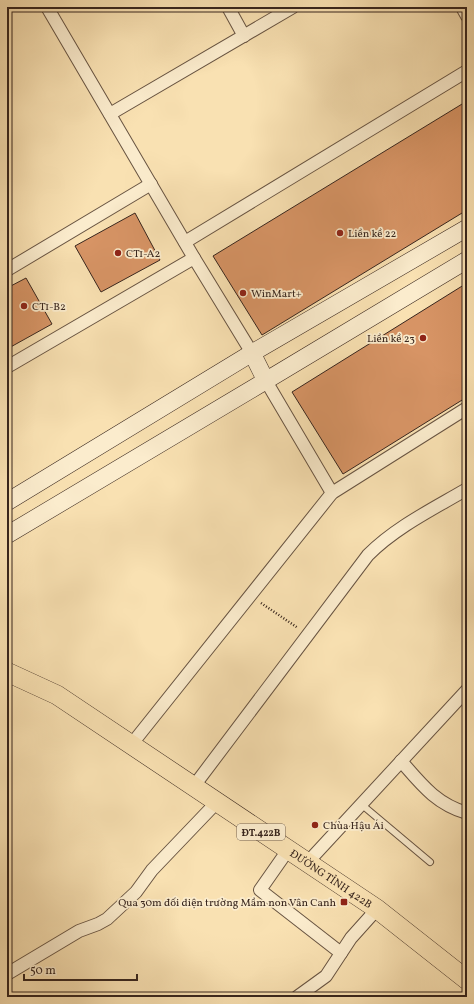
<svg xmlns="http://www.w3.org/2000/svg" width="474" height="1004" viewBox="0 0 474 1004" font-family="Vollkorn,serif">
<rect width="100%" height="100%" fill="#f9e1b2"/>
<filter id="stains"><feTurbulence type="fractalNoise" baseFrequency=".005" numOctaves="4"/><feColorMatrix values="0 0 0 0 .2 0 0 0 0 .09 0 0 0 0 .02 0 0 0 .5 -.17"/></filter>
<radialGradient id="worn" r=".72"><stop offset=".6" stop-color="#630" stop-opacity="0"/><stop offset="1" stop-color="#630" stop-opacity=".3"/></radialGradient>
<g fill="#d79465" stroke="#37251d">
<path d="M467 101V210L262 335 213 256Z"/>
<path d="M135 213 160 260 101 292 75 246Z"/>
<path d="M26 278 52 324 7 349V288Z"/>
<path d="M467 283V397L343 474 292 392Z"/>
</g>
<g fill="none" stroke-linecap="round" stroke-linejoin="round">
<defs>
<path id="lane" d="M361 804 430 862"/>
<g id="street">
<path d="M47 7 194 258 252 353"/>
<path d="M228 7 244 36"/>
<path d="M462 7 467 16"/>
<path d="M110 114 293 7"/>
<path d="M185 242 467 71"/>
<path d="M7 270 151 184"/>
<path d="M7 367 194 258"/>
<path d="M266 381 332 493"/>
<path d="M131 745 332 493 467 408"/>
<path d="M401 761C421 784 436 804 467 813"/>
<path d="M194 786 368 555C396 527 433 509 467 489"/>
<path d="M288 850 260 890 341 953"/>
<path d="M307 863 467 690"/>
<path d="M7 974 79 931 98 924 107 919 136 892 152 870 217 802"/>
<path d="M297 997 326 976 351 938 377 909"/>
</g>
<g id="secondary">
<path d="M252 353 266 381"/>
<path d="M7 502 252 353 467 228"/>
<path d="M7 535 257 386 467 260"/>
</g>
<g id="primary">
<path id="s1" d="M7 672 57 695 377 909 467 980"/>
</g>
</defs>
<use href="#lane" stroke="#685442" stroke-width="8"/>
<use href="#street" stroke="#685442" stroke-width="14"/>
<use href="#secondary" stroke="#37251d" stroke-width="18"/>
<use href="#primary" stroke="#37251d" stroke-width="20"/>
<path stroke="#37251d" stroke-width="2.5" stroke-dasharray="1 2" stroke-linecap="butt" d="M261 603 298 628"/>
<use href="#lane" stroke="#fbeccd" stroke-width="6"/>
<use href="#street" stroke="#fbeccd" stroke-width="12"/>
<use href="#secondary" stroke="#fbeccd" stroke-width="17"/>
<use href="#primary" stroke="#f9e1b2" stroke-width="19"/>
</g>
<g fill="#8f2418" stroke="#fbeccd" stroke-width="1.5">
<circle cx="340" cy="233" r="4"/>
<circle cx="118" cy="253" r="4"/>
<circle cx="243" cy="293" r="4"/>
<circle cx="24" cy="306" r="4"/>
<circle cx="423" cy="338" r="4"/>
<circle cx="315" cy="825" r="4"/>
<rect x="340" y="898" width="8" height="8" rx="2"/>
</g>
<g text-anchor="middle" stroke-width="3.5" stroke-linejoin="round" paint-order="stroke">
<rect fill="#fbeccd" stroke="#726152" stroke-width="1" x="237" y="824" width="48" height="16" rx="3"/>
<g font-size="10" font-weight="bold" fill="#37251d">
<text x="261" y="836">ĐT.422B</text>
</g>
<g font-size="11" fill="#37251d" stroke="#fbeccd" text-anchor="start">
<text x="348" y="237">Liền kề 22</text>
<text x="126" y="257">CT1-A2</text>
<text x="251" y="297">WinMart+</text>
<text x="32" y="310">CT1-B2</text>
<text x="415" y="342" text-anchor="end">Liền kề 23</text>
<text x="323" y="829">Chùa Hậu Ái</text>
<text x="336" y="906" text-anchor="end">Qua 30m đối diện trường Mầm non Vân Canh</text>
</g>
<g font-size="11" fill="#37251d" stroke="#fbeccd">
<text dy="4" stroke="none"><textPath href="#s1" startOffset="385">ĐƯỜNG TỈNH 422B</textPath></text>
</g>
</g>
<rect width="474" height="1004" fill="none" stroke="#f9e1b2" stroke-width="24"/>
<rect x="8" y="8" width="458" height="988" fill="none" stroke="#37251d" stroke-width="2"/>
<rect x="12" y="12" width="450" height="980" fill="none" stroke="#37251d"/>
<path d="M24 974v6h113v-6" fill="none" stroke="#37251d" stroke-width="2"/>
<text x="30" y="974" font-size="12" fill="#37251d" stroke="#fbeccd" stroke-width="3" paint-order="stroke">50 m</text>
<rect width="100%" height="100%" filter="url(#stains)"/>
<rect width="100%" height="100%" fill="url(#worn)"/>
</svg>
